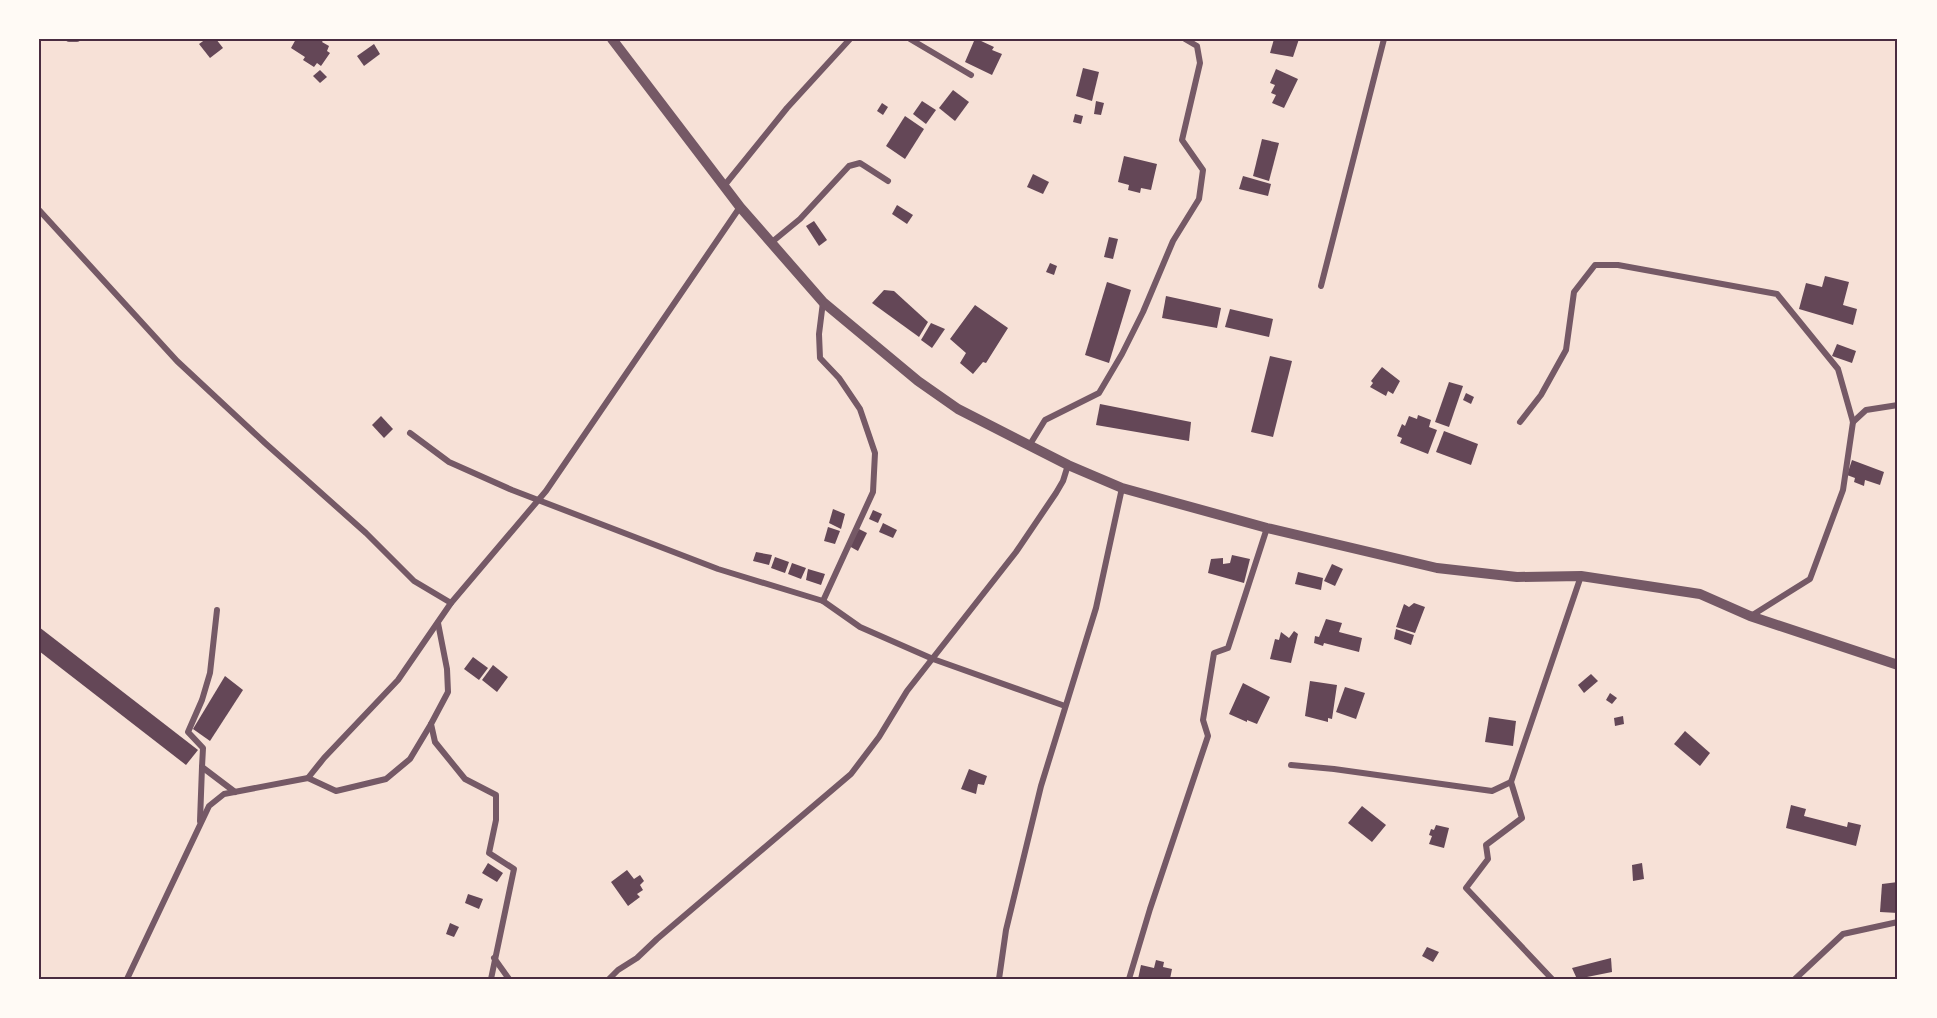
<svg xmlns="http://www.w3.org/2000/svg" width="1937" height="1018" viewBox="0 0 1937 1018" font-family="'Space Grotesk',sans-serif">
<rect width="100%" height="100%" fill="#f7e1d7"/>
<g fill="#644757">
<path d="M206 39H216L223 48 210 58 199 44Z"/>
<path d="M296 39H324L322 42 329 46 327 51 330 53 321 66 317 63 314 67 303 60 305 57 291 48Z"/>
<path d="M1274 39H1299L1293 57 1270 53Z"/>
<path d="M979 40 994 47 992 50 1002 54 992 75 965 62 974 41Z"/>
<path d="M374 44 380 54 364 66 357 56Z"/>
<path d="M1083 68 1099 72 1092 101 1076 96Z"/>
<path d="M1276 69 1298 79 1284 108 1272 103 1276 95 1271 93 1275 85 1270 83Z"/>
<path d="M320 70 327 77 320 83 313 76Z"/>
<path d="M953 90 969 102 955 121 939 108Z"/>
<path d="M922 101 936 110 926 124 913 114Z"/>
<path d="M1096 101 1104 103 1101 115 1094 114Z"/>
<path d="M882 103 888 107 883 115 877 111Z"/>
<path d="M1075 114 1083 116 1081 124 1073 122Z"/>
<path d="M905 116 924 129 905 159 886 146Z"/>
<path d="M1262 139 1279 143 1269 181 1253 176Z"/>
<path d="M1124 156 1157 164 1151 190 1141 188 1140 193 1128 190 1129 185 1118 182Z"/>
<path d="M1033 174 1049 182 1043 194 1027 187Z"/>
<path d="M1243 176 1271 184 1268 196 1239 189Z"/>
<path d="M897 205 913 215 907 224 892 214Z"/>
<path d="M814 221 827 240 819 246 806 226Z"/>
<path d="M1109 237 1118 239 1113 259 1104 257Z"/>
<path d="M1050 263 1057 266 1054 275 1046 272Z"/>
<path d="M1825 276 1849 282 1843 305 1857 309 1853 325 1799 309 1806 283 1822 287Z"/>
<path d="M1107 282 1131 290 1109 363 1085 355Z"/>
<path d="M884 290 894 291 928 322 919 337 872 303Z"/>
<path d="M1166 296 1221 308 1217 328 1162 318Z"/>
<path d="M975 305 1008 328 986 363 983 362 973 374 960 363 966 353 950 339Z"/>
<path d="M1230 309 1273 319 1269 337 1225 327Z"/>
<path d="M931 323 945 329 932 348 921 340Z"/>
<path d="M1837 344 1856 351 1852 363 1832 356Z"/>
<path d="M1270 356 1292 361 1273 437 1251 432Z"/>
<path d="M1382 367 1400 381 1393 394 1388 391 1386 396 1370 387 1373 383 1371 381Z"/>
<path d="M1449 382 1463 386 1449 427 1435 422Z"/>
<path d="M1466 393 1474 397 1471 404 1463 400Z"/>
<path d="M1100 404 1191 422 1189 441 1096 425Z"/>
<path d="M1418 415 1431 420 1429 427 1437 430 1428 454 1400 443 1402 438 1397 436 1402 424 1405 426 1409 416 1417 419Z"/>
<path d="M381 416 393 429 384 438 372 425Z"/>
<path d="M1444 431 1478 444 1471 465 1436 452Z"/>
<path d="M1852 460 1884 472 1880 485 1865 480 1864 486 1854 482 1855 478 1847 475Z"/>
<path d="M833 509 845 514 841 529 829 523Z"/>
<path d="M873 510 882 514 878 523 869 519Z"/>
<path d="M883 523 897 530 893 538 879 532Z"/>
<path d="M828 527 840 531 835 544 824 541Z"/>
<path d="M859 529 867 533 858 551 849 546Z"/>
<path d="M756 552 772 555 769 565 753 561Z"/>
<path d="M1232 555 1250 559 1244 583 1208 573 1211 559 1223 558V564L1230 563Z"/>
<path d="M775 557 789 562 785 573 771 568Z"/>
<path d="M792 563 806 568 801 579 788 574Z"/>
<path d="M1332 564 1343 569 1335 586 1324 581Z"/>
<path d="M808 569 825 574 821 585 806 580Z"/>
<path d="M1298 572 1323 578 1321 590 1295 584Z"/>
<path d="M1414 603 1425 607 1415 633 1396 627 1404 604 1409 607Z"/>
<path d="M1326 619 1342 623 1339 632 1362 638 1359 652 1324 643 1323 646 1314 643 1315 636 1319 637Z"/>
<path d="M39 627 198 750 186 765 39 651Z"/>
<path d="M1396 629 1414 635 1411 645 1394 639Z"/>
<path d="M1294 631 1298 634 1291 663 1270 659 1275 639 1279 640 1281 632 1289 638Z"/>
<path d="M473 657 488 668 479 680 464 669Z"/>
<path d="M493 665 508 677 497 692 482 680Z"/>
<path d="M1591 674 1598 681 1584 693 1578 685Z"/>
<path d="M225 676 243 690 210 741 193 729Z"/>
<path d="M1310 681 1337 685 1332 719 1328 718V722L1305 716Z"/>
<path d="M1243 683 1270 697 1257 724 1247 720V722L1229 714Z"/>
<path d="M1345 687 1365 693 1356 719 1336 712Z"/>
<path d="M1610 693 1617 698 1612 704 1606 700Z"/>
<path d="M1623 716 1624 724 1615 726 1614 718Z"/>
<path d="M1489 717 1516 721 1513 746 1485 742Z"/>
<path d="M1685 731 1710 753 1700 766 1674 744Z"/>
<path d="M969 769 987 776 984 785 978 784 976 794 961 789Z"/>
<path d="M1791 805 1806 809 1804 816 1847 827 1848 822 1861 825 1856 846 1786 828Z"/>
<path d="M1362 806 1386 825 1372 842 1348 823Z"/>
<path d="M1436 825 1449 828 1444 848 1429 844 1432 836 1429 835 1431 829 1434 830Z"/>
<path d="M488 863 503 873 497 882 482 873Z"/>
<path d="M1642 863 1644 879 1633 881 1632 865Z"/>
<path d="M627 870 634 879 640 875 644 881 640 885 643 890 637 894 640 897 628 906 611 882Z"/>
<path d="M1898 882V913L1880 912 1882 884Z"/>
<path d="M468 894 483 899 479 909 465 903Z"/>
<path d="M450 923 459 927 454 937 446 934Z"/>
<path d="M1427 947 1439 952 1433 962 1422 956Z"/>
<path d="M1611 958 1612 972 1577 979 1572 968Z"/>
<path d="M1156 960 1164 962 1163 967 1172 969 1170 979H1138L1141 965 1154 968Z"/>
</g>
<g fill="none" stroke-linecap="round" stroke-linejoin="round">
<g stroke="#755966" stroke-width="6">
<path d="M69 39H77"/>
<path d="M910 39 971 75"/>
<path d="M724 186 787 108 850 39"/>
<path d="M39 210 177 361 265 443 366 533 414 581 451 603"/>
<path d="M772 242 800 219 849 166 860 163 888 181"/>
<path d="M1321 286 1384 39"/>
<path d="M1520 422 1541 395 1566 350 1574 292 1595 265H1618L1777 294 1838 369 1853 422 1843 490 1810 579 1751 616"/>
<path d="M1853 422 1866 410 1898 405"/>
<path d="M410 433 449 462 512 490 718 569 823 601 860 627 933 659 1065 706"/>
<path d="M1029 446 1045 420 1099 393 1122 354 1143 312 1173 241 1199 199 1203 170 1182 140 1200 63 1197 46 1185 39"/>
<path d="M823 601 873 492 875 453 860 409 839 378 820 358 819 334 823 302"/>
<path d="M217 610 210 673 202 700 188 732 203 748 202 767 235 792"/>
<path d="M438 623 447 669 448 692 431 724 435 742 465 779 496 795V820L489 853 514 869 491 979"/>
<path d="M1291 765 1334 769 1492 791 1511 782"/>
<path d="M308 778 336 791 386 779 410 759 431 724"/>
<path d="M200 821 202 767"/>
<path d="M494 958 509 979"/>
<path d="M127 979 209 806 224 794 308 778 324 758 398 680 451 603 546 491 740 207"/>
<path d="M609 979 618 970 637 958 657 939 851 774 879 737 907 691 1016 552 1056 493 1063 481 1068 465"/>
<path d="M999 979 1006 930 1041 786 1096 608 1122 488"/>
<path d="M1129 979 1150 909 1208 736 1203 720 1214 653 1228 648 1267 528"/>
<path d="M1552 979 1466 888 1488 859 1486 845 1522 818 1511 782 1581 576"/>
<path d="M1795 979 1843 934 1898 922"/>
</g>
<path stroke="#755966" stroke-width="10" d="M612 39 740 207 823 302 918 381 958 409 1068 465 1122 488 1267 528 1437 568 1517 577 1581 576 1700 594 1750 616 1898 665"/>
</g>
<rect width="1937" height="1018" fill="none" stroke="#fffaf5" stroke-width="81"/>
<rect x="40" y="40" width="1856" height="938" fill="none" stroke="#4a2c40" stroke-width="2"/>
</svg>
